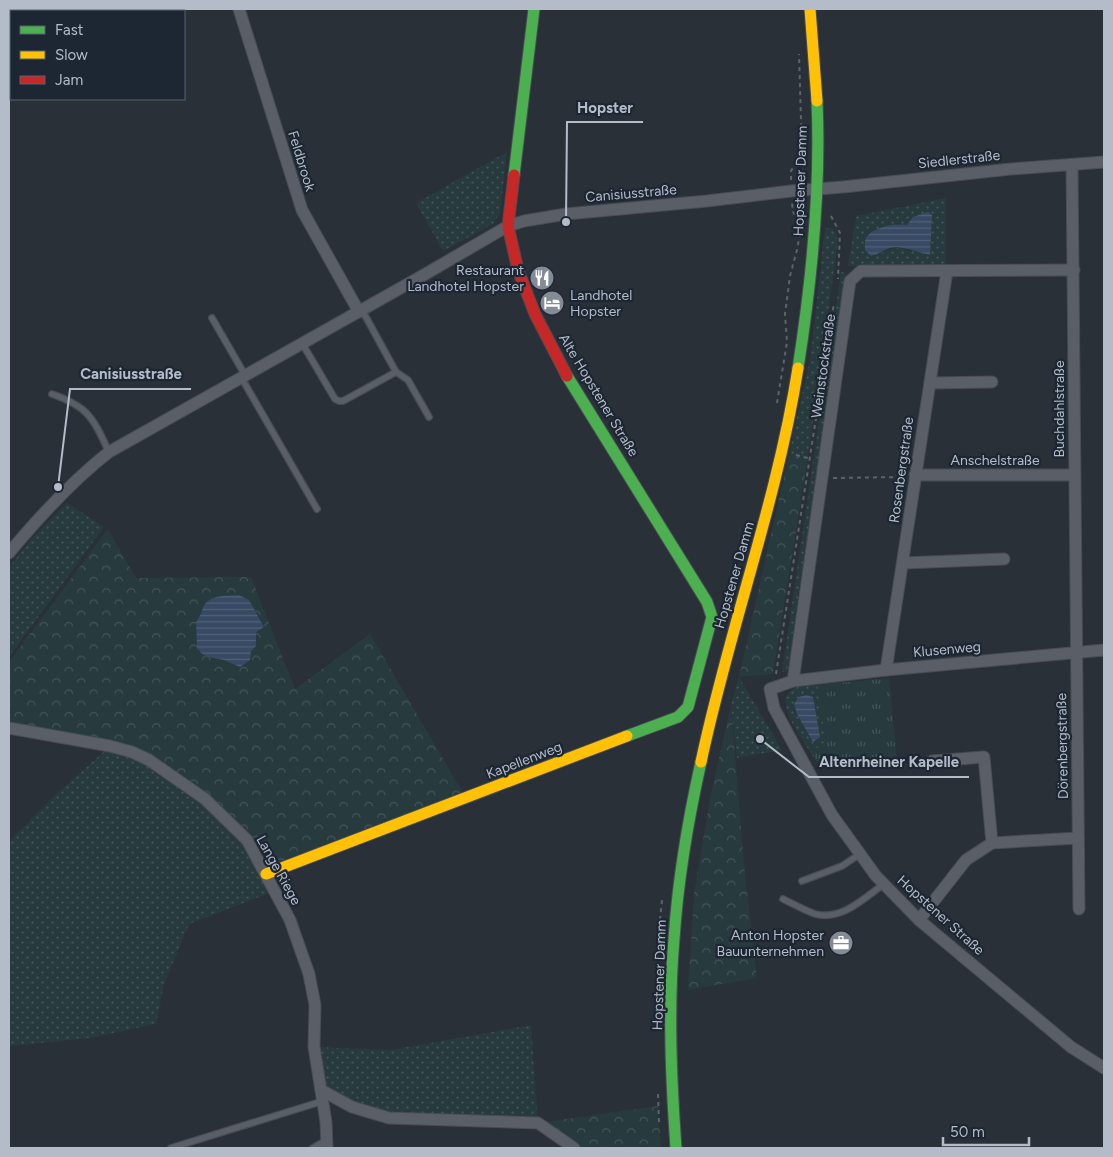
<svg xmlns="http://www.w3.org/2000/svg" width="1113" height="1157" viewBox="0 0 1113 1157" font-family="Figtree,sans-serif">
<defs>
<pattern id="grass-dots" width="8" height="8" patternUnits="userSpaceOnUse" patternTransform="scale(1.25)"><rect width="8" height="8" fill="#273a3e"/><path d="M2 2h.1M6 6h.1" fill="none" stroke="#445559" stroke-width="1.8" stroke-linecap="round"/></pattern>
<pattern id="forest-crowns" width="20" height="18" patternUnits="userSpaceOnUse" patternTransform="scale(1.25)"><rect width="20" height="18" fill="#273a3e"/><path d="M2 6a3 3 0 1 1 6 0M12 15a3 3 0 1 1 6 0" fill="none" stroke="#445559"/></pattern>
<pattern id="park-tufts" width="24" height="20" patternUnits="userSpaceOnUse" patternTransform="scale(1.25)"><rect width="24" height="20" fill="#273a3e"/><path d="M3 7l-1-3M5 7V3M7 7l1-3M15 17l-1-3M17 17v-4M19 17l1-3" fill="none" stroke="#445559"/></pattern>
<pattern id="water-rules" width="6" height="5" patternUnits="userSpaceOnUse" patternTransform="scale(1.25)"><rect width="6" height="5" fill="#384963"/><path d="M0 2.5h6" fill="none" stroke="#526178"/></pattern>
</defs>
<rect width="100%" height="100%" fill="#2a3038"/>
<g fill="url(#grass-dots)" fill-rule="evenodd">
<path d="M507 152 500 213 493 224 443 251 416 203Z"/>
<path d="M946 198V266H848L856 216ZM897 223 907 225 912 252C900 247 892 246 881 254Z"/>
<path d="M825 228H831L836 233 838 242 807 463 788 458 811 354Z"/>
<path d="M841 272 846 273 787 672H782Z"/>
<path d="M67 503 104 527 9 657V567L33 537Z"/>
<path d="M739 677 782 750 737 758 731 705Z"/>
<path d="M818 685 826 741 811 753C803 739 770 699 795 688 801 685 811 686 818 685ZM799 697 813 742 797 714 794 705Z"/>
<path d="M110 746 132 752 225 817 275 891 189 924 164 984 156 1024 90 1038 9 1046V842L51 799Z"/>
<path d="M531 1025 538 1123 389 1118 321 1090 314 1047 392 1050Z"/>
</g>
<g fill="url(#forest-crowns)">
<path d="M788 458 807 463 773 674 739 677Z"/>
<path d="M108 529 136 578 251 577 295 689 370 634 466 798 266 874 247 840 149 760 9 728V662Z"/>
<path d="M731 705 744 865 757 978 688 990 694 894 710 798Z"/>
<path d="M658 1106 661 1148H570L538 1123Z"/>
</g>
<path fill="url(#park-tufts)" d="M889 678 897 760 820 767 811 753 826 741 818 685Z"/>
<g fill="url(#water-rules)">
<path d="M928 212 932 215 930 255C919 253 901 245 890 248 884 250 879 254 871 256L865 250C865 246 864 242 866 238 873 227 895 223 907 225L913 217Z"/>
<path d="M239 595 249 600 264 627 256 632V646L251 651 250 660 240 667 224 660 208 657 201 653 197 647 196 622C202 615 201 610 205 604 213 594 228 596 239 595Z"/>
<path d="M806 695 813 697 820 737 813 742 797 714 794 704 799 697Z"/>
</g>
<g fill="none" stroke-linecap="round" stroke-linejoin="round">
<defs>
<g id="lane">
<path d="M362 310 396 372 408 380 429 417"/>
<path d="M212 318 245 375"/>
<path d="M302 343 335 399 339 401H343L396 372"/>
<path d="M241 377 317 509"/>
<path d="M52 394C89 407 93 418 109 452"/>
<path d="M802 881 842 866 860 854"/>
<path d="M783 899C793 904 804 910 815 914 842 921 864 898 884 884"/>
<path d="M171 1148 323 1101"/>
<path d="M313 1148 327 1140"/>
</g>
<g id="street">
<path d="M239 9 302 210 359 312"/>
<path d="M1072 165 1079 909"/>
<path d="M930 383 992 382"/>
<path d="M915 475H1074"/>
<path d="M9 553C39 517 72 481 109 452L422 276 508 226 524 221 566 214 707 201 791 191 843 187 1011 169 1104 162"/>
<path d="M903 563 1004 559"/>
<path d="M1104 650 886 670 793 681 770 689 774 708 832 815 876 876 919 920 1071 1047 1104 1068"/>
<path d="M886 670 947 271"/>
<path d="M793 681 850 281 861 271 1074 270"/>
<path d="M9 728 110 746 132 752 149 760 205 799 247 840 290 920 309 974 315 1005 314 1047 326 1122 327 1148"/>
<path d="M932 761 984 757 992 843"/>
<path d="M919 920 966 860 992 843 1078 838"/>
<path d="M321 1090 352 1107 389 1118 538 1123 574 1148"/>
</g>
<g id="fast">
<path d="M514 175 534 9"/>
<path d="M798 368C812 279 821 191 817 101"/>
<path d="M567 376 707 602 712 617 688 707 678 717 627 736"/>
<path d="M676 1148C671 1078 668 1008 674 939 678 879 688 820 701 762"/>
</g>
<g id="slow">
<path d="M810 9 817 101"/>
<path d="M701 762C729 629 777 502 798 368"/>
<path d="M266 874 627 736"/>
</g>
<path id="jam" d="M514 175 508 226 518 270 535 314 567 376"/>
</defs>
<use href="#lane" stroke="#484c53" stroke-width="8"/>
<use href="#street" stroke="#484c53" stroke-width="13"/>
<use href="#fast" stroke="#484c53" stroke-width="13"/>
<use href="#slow" stroke="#484c53" stroke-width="13"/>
<use href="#jam" stroke="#484c53" stroke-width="13"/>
<g stroke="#5d636a" stroke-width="2" stroke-dasharray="4 4" stroke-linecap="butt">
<path d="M791 180V171L802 153 799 54"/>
<path d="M831 216 840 233 838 279"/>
<path d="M777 403 787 342 785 314 790 276 798 246 800 222 793 212 792 203"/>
<path d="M796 455 811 459"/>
<path d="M833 478 903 477"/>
<path d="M776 674 834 303"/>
<path d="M660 920 662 900"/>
<path d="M658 1094 659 1122"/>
</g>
<use href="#lane" stroke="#5a5e66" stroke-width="5.5"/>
<use href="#street" stroke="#5a5e66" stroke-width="11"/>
<use href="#fast" stroke="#4caf50" stroke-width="11"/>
<use href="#slow" stroke="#ffc107" stroke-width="11"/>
<use href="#jam" stroke="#c62828" stroke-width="11"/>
</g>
<defs>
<symbol id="restaurant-disc" viewBox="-11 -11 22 22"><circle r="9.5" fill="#848b96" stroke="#1d2633"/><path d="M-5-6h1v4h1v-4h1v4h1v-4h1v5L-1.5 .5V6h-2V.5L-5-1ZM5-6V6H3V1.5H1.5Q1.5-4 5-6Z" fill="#fff"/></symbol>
<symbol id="hotel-disc" viewBox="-11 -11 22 22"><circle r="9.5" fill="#848b96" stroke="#1d2633"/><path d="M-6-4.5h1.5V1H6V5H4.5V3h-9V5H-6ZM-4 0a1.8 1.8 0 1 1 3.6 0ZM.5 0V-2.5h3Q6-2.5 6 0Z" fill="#fff"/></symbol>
<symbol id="office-disc" viewBox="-11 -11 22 22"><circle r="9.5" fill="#848b96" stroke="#1d2633"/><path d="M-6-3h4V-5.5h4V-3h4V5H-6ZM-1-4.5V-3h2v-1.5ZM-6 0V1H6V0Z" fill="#fff"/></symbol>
</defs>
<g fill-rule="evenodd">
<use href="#restaurant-disc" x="528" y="264" width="28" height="28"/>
<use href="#hotel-disc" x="538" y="289" width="28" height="28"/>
<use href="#office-disc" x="827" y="929" width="28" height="28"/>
</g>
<g text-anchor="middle" stroke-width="4.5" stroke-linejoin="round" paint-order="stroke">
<g font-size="14" fill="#b4bcc9" stroke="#1d2633">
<text transform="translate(959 159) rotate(-6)" y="5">Siedlerstraße</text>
<text transform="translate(302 161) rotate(73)" y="5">Feldbrook</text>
<text transform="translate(800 181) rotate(-88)" y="5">Hopstener Damm</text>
<text transform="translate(631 193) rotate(-5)" y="5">Canisiusstraße</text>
<text transform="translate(823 366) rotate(-82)" y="5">Weinstockstraße</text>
<text transform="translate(599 395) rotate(59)" y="5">Alte Hopstener Straße</text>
<text transform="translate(1059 409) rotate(-90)" y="5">Buchdahlstraße</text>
<text x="995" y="465">Anschelstraße</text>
<text transform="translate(901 470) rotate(-82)" y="5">Rosenbergstraße</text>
<text transform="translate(734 575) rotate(-74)" y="5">Hopstener Damm</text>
<text transform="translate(947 649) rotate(-5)" y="5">Klusenweg</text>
<text transform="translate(1062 746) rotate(-91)" y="5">Dörenbergstraße</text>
<text transform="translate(524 760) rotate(-21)" y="5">Kapellenweg</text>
<text transform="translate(279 870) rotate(61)" y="5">Lange Riege</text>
<text transform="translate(941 915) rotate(42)" y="5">Hopstener Straße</text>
<text transform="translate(659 975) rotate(-88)" y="5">Hopstener Damm</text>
</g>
<g font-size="14" fill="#b4bcc9" stroke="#1d2633" text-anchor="end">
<text x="524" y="275">Restaurant<tspan x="524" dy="16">Landhotel Hopster</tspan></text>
<text x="570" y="300" text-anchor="start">Landhotel<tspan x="570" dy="16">Hopster</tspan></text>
<text x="824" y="940">Anton Hopster<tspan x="824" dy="16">Bauunternehmen</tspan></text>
</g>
</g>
<path fill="none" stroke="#b4bcc9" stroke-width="2" d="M566 222L567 122H643M58 487L70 389H191M760 739L809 777H969"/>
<g fill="#b4bcc9" stroke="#1d2633" stroke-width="2">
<circle cx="566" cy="222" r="5"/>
<circle cx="58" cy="487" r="5"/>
<circle cx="760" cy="739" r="5"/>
</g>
<g font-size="15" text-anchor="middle" font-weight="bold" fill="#b4bcc9" stroke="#1d2633" stroke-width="4.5" stroke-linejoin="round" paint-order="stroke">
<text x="605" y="113">Hopster</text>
<text x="131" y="379">Canisiusstraße</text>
<text x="889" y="767">Altenrheiner Kapelle</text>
</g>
<rect width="1113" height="1157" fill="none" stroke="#b4bcc9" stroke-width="20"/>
<rect x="10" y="10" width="175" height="90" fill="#1d2633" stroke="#59626f"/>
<rect x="20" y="26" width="25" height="8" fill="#4caf50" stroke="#59626f"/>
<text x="55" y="35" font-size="15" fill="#b4bcc9">Fast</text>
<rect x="20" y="51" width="25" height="8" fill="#ffc107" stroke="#59626f"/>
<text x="55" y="60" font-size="15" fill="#b4bcc9">Slow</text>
<rect x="20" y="76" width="25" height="8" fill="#c62828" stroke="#59626f"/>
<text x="55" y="85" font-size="15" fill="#b4bcc9">Jam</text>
<path d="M943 1137v8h86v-8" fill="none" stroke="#b4bcc9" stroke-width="2.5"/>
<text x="950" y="1137" font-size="15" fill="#b4bcc9" stroke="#1d2633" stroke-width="4" paint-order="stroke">50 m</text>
</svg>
